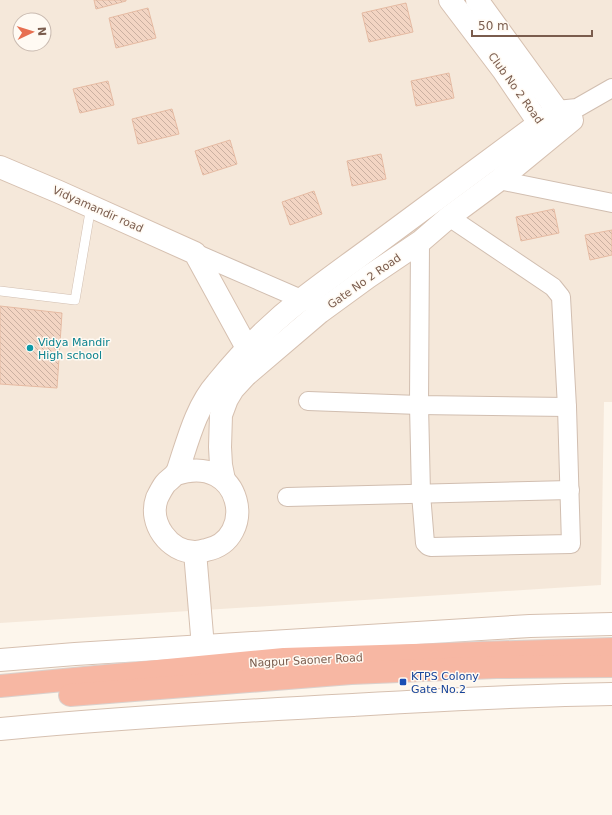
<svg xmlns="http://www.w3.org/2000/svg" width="612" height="815" viewBox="0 0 612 815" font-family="'DejaVu Sans',sans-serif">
<defs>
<pattern id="building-back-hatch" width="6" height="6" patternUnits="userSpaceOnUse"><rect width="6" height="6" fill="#f3d5c3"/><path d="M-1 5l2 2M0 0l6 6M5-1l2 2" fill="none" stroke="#cab0a1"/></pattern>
</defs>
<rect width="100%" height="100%" fill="#fdf6ec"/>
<path fill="#f5e8da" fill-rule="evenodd" d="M0 0H612V402H604L601 585 0 623ZM20 20H44V44H20Z"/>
<g fill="url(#building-back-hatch)" stroke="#e6bba3">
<path d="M94 0H126V1L96 9Z"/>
<path d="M406 3 413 32 369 42 362 13Z"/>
<path d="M148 8 156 38 116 48 109 18Z"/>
<path d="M449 73 454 98 416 106 411 81Z"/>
<path d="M108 81 114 105 80 113 73 89Z"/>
<path d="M172 109 179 134 138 144 132 119Z"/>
<path d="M230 140 237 164 203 175 195 151Z"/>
<path d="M381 154 386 179 352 186 347 161Z"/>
<path d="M314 191 322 214 290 225 282 202Z"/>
<path d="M554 209 559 233 521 241 516 217Z"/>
<path d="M612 230V255L590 260 585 235Z"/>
<path d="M0 306 62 313 57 388 0 384Z"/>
</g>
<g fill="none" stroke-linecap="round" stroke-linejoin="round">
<defs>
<path id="lane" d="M0 291 75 300 91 206"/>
<g id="street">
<path d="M557 110 577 108 612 88"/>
<path d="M499 180 612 203"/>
<path d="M420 242 419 405 421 494 425 543 428 546 431 547 571 544 567 407 561 297 553 287 449 217"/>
<path d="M195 253 301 299 312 302"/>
<path d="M308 401 419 405 567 407"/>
<path d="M287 497 570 490"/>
</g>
<g id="secondary">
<path d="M450 0 503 70 539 123 551 131"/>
<path d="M0 167 59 192 195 253 247 348 257 356"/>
<path d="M176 474C243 452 258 540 206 550 203 551 198 552 195 552 169 552 148 523 157 498 159 494 162 488 165 484 169 479 175 477 178 470 188 440 196 407 217 383 242 352 271 323 302 299 329 278 356 259 383 239 441 196 499 153 557 110"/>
<path d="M224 480 221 465 220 447 221 415 227 399 233 389 245 376 320 312 368 277 420 242 449 217 499 180 572 120 557 110 477 0"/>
<path d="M195 552 203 647"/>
<path d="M0 660 75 654 530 626 612 624"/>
<path d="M0 729C118 718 235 711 353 705 440 700 526 695 612 694"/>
</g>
<g id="highway">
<path d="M0 686 284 659 612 649"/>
<path d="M70 695 351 673 496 667 612 666"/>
</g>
</defs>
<use href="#lane" stroke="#d1beb0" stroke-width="10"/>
<use href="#street" stroke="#d1beb0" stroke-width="20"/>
<use href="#secondary" stroke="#d6c0b0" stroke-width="24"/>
<use href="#highway" stroke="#dad1cd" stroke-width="24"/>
<use href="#lane" stroke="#fff" stroke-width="9"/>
<use href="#street" stroke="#fff" stroke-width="18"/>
<use href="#secondary" stroke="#fff" stroke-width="22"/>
<use href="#highway" stroke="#f7b7a3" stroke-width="22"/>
</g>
<circle fill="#0f9aa8" stroke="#fffaf3" stroke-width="1.5" cx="30" cy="348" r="4"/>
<rect fill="#1a4fb4" stroke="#fffaf3" stroke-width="1.5" x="399" y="678" width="8" height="8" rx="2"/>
<g text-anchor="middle" stroke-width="3" stroke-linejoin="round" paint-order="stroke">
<g font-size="11" fill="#7a5c4d" stroke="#fffaf3">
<text transform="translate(516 88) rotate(54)" y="4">Club No 2 Road</text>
<text transform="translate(98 209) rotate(24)" y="4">Vidyamandir road</text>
<text transform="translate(364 281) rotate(-35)" y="4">Gate No 2 Road</text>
<text transform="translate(306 660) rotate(-3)" y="4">Nagpur Saoner Road</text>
</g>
<g font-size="11" fill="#0d838f" stroke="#fffaf3" text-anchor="start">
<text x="38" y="346">Vidya Mandir<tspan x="38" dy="13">High school</tspan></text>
</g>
<g font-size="11" fill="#164399" stroke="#fffaf3" text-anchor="start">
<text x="411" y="680">KTPS Colony<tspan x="411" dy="13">Gate No.2</tspan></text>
</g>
</g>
<g transform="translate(32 32) rotate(86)"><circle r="19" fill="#fffaf3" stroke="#cabbb1"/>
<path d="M0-3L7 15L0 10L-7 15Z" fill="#e76f51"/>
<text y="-6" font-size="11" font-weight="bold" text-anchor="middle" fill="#7a5c4d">N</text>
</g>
<path d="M472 30v6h120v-6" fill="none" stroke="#7a5c4d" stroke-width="2"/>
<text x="478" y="30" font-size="12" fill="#7a5c4d" stroke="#fffaf3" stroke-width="3" paint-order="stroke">50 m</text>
</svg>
